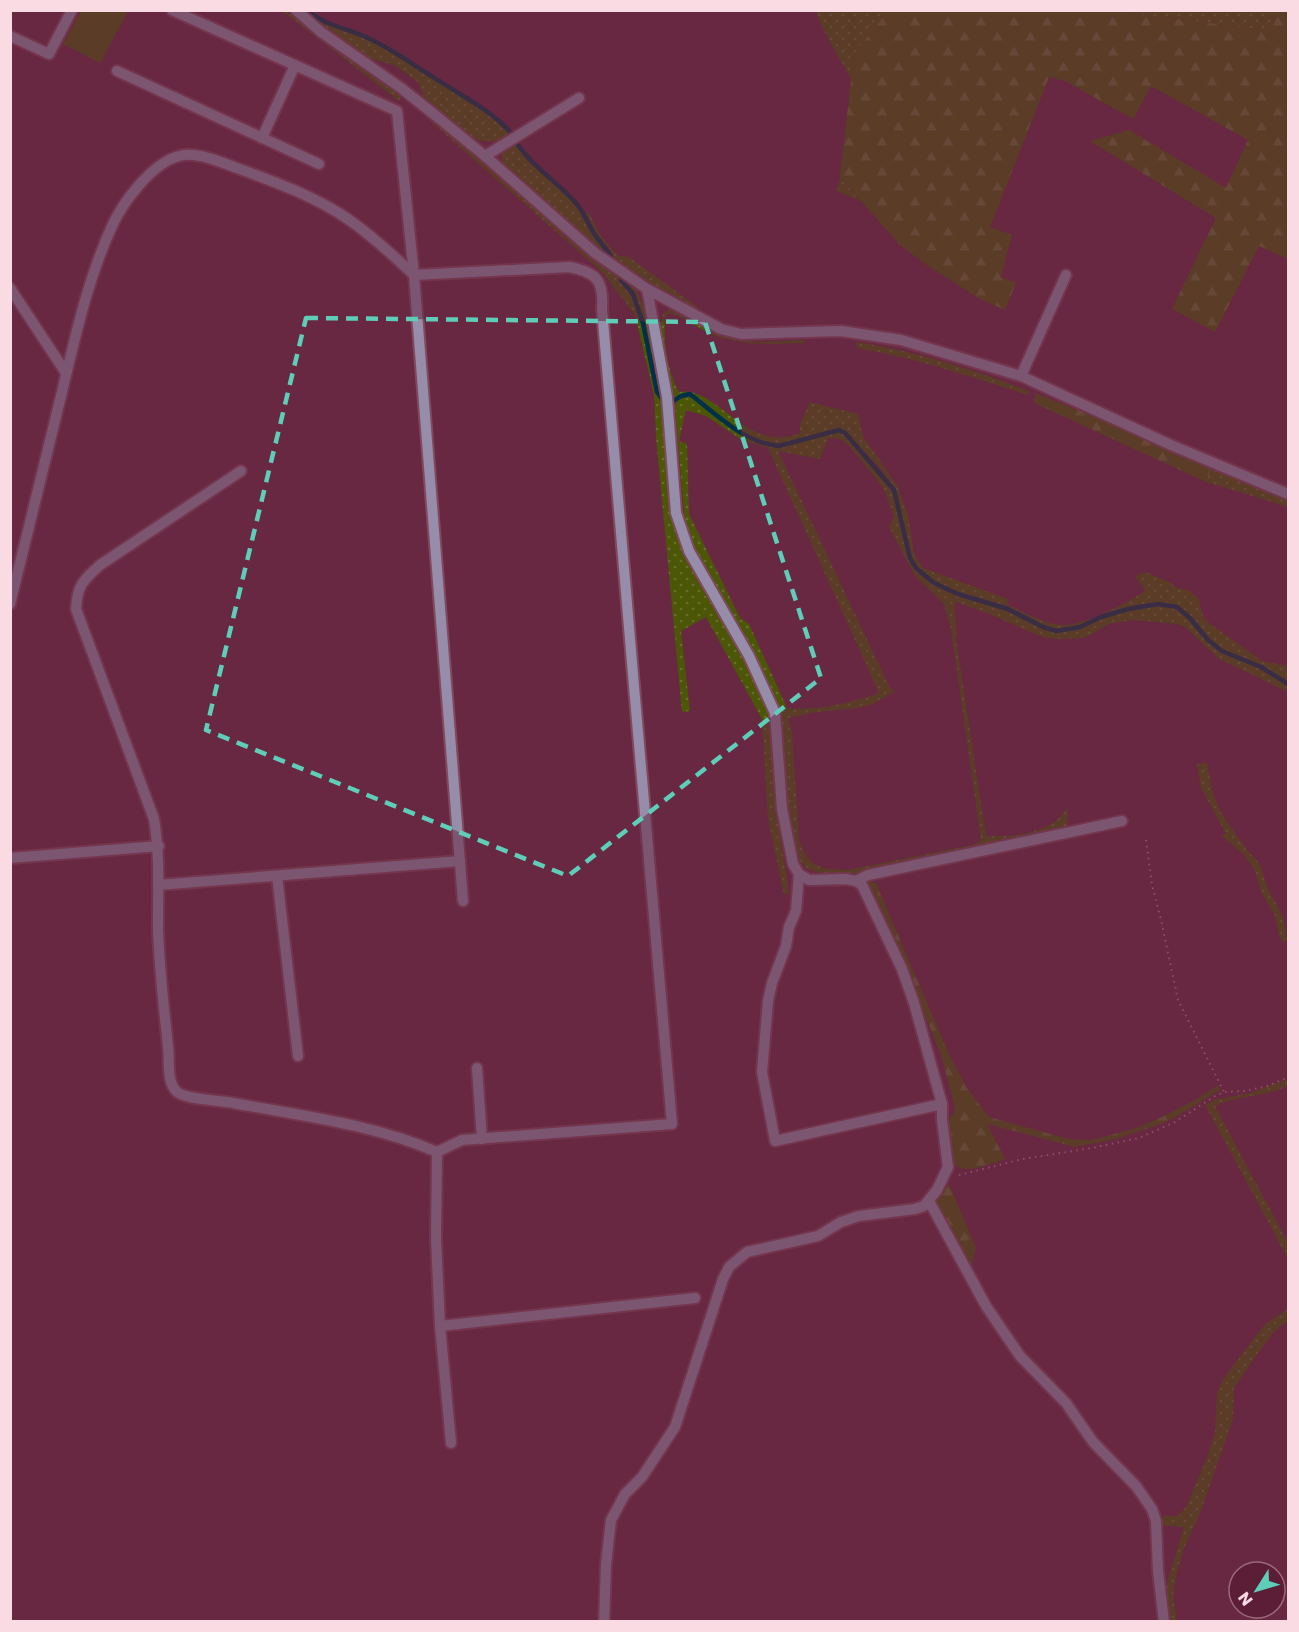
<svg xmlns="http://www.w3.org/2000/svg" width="1299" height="1632" viewBox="0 0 1299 1632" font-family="Poppins,sans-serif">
<defs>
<pattern id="grass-dots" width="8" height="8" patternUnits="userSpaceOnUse" patternTransform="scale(1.5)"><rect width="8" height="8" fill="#4b5607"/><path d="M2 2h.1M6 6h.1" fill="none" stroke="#666e2b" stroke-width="1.8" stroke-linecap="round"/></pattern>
<pattern id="forest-firs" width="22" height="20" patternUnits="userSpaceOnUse" patternTransform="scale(1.5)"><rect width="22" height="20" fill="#4b5607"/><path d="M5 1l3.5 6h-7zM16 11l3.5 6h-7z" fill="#666e2b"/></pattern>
</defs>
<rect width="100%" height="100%" fill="#682841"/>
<g fill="url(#grass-dots)" fill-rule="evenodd">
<path d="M282 11H286L317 36 399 93 401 98 399 101Z"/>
<path d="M303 11 339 29 372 41 401 58 490 115 505 128 509 135C475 156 446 119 422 98L423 95 418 82 394 65 370 59Z"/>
<path d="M816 11H888L850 59 851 79 824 31Z"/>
<path d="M1112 11H1271L1273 31Z"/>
<path d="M433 119 582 249 619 278 633 294 642 323 656 392 661 398 657 392 643 323 634 294 622 279 635 288 647 311 665 399 675 530 690 567 735 643 770 712 775 799 789 894 784 895 768 819 762 719 706 617 681 631 690 711 682 712 656 437 654 395 635 315 602 272 430 121Z"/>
<path d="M516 144 528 161 576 204 589 229 608 252 612 261 502 162V153Z"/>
<path d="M840 177 860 201 837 191Z"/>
<path d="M586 213H589L600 235 618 256 629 257 699 308 693 311 618 266 610 249 599 238Z"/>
<path d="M670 309C694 319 716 336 743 340 763 344 783 340 804 340V343C773 344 745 346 716 336 700 330 686 317 670 313L666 315C661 334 669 376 679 392 718 385 745 455 800 433V424L810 402 858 414 863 436 898 487 908 515 914 554 923 568 1008 599 1007 605C1022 611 1038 621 1055 624 1078 630 1125 604 1145 591L1135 576 1146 572 1171 583 1175 587 1190 591 1199 600 1204 619 1209 623 1262 661 1288 666V682C1279 678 1271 671 1261 666 1242 654 1223 655 1205 637 1196 626 1189 609 1174 605 1151 599 1120 608 1098 617 1089 622 1079 628 1069 629 1044 633 1027 614 1005 607 979 598 947 594 925 576 902 556 906 518 895 491 889 474 859 446 845 432L839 429 779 445C744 442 716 413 690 393L681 395 675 399C669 377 656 336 663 314Z"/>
<path d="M856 342C911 350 977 370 1028 391V395C971 377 916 358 857 348Z"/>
<path d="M689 396C717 416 744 443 779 447L838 431 844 434C857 447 888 477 894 493 903 519 902 558 923 577 947 597 980 598 1007 610 1028 619 1045 635 1070 631 1081 629 1090 623 1100 619 1120 611 1153 600 1175 607 1188 612 1204 641 1220 651 1230 658 1242 660 1253 664 1266 669 1276 679 1288 685V692L1219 659 1185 627 1177 624 1134 620 1109 624 1084 638 1056 639 1042 637 987 613 955 602C953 615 958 626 956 639L986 836C1015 837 1052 834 1068 807L1067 828 854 876 828 875 807 869 799 860 795 852 788 808 781 715 758 665 727 606 713 586 690 539 684 514 675 406C677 398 682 397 689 396ZM686 410 706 416 742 440 768 448 879 693C851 703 816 711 787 708L749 624 740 618 689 514 687 444 679 441ZM828 438 840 439 849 446 883 487 894 516 889 527 915 576 944 604 951 629 981 840 976 844 848 870C821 869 808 868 799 840L792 733 788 718 817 712 858 708 873 704 895 691 890 688 778 451 820 459Z"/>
<path d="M1211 469 1288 500V507L1206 482Z"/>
<path d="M1207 763 1213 793 1220 811 1246 849 1259 863 1270 894 1278 907 1284 921 1287 940 1283 943 1279 935 1274 913 1262 894 1254 869 1245 856 1221 835 1226 834 1201 788 1197 764Z"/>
<path d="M1288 1079V1086C1265 1097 1239 1095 1215 1106L1288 1243V1259L1205 1105 1217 1099 1247 1094Z"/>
<path d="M1288 1309V1321L1276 1330 1265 1343 1234 1388 1233 1419 1201 1511 1185 1546 1177 1572 1173 1594 1177 1621H1167L1164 1592 1184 1527 1159 1525 1157 1516H1178L1186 1507 1207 1458 1215 1432 1217 1394 1223 1379 1265 1324Z"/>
</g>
<g fill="url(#forest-firs)">
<path d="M1112 11 1272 31 1271 11H1288V259L1259 246 1215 332 1172 309 1216 218 1090 141 1129 130 1226 188 1248 140 1151 86 1133 119 1065 81 1049 77 990 227 1012 235 1001 277 1016 283 1005 310 980 299 928 266 899 244 840 177 851 79 850 59 888 11Z"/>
<path d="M1035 393 1098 418 1211 469 1206 482 1034 403Z"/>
<path d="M867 881 876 883 948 1052 966 1087 989 1117 1069 1139 1092 1140 1136 1128 1162 1117 1197 1099 1218 1085 1220 1090 1174 1118 1158 1125 1116 1139 1075 1147 987 1124 1005 1159C990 1164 965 1176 952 1163L946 1122 953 1114 955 1108 941 1055 889 926Z"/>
<path d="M949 1184 976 1248 970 1271 936 1207V1200Z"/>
</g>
<path fill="#4b5607" d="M81 11H128L100 63 63 44Z"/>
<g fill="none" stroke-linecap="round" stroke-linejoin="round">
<g stroke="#01314a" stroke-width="4.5">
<path d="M307 10C325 26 350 29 370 39 395 51 418 68 441 82 465 98 492 111 511 133"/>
<path d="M518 145C534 168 556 181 575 202 583 210 586 220 592 230 598 241 608 249 613 261"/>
<path d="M621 280 633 294 643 323 657 392 663 400"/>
<path d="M675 400 681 396 690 394C716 414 744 443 779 446L839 430 845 433 894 490 910 558 916 568 934 583 958 594 1008 609 1043 627 1056 631 1080 627 1101 617 1128 609 1158 604 1177 607 1190 618 1208 640 1222 651 1261 667 1288 684"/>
</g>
<defs>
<g id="minor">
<path d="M172 10 397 111 414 275 463 901"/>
<path d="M296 10 321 32 401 88 435 115 485 156 595 253 647 289 721 329 741 334 841 331 901 340 1021 376 1171 445 1288 494"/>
<path d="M10 36 49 54 72 10"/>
<path d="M117 71 319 164"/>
<path d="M262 138 295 65"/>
<path d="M485 156 579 98"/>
<path d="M10 288 66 373"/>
<path d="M1021 376 1066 275"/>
<path d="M10 604C27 535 44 465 61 396 75 338 87 281 112 226 123 202 152 163 179 156 197 151 220 162 237 168 275 182 314 196 348 219 372 236 393 255 414 275L569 267C597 272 604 281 602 309 624 581 649 852 672 1124L462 1140 437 1152C372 1124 303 1116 233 1103 220 1100 184 1100 176 1091 166 1080 170 1060 168 1047 164 1007 159 968 158 928 158 891 160 855 154 819L76 609C77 586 83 580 100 565L241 471"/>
<path d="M10 858 159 846"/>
<path d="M799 874 796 911 789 927 786 946 772 983 768 1001 762 1072 775 1141 942 1104"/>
<path d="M277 876 298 1056"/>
<path d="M856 881 868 875 1122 821"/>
<path d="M158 885 460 861"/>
<path d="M477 1068 482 1139"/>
<path d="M437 1152 436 1239 440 1326 451 1443"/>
<path d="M929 1201 986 1306 1020 1356 1066 1403 1093 1442 1136 1486 1152 1509 1156 1521 1158 1571 1164 1622"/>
<path d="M440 1326 695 1298"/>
<path d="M604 1622 606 1564 611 1520 625 1494 642 1477 675 1427 723 1279 729 1267 747 1252 818 1236 841 1222 859 1216 915 1209 924 1206 937 1190 948 1167 942 1120V1104L914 1003 902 969 862 885 856 881 846 879 809 880 799 874 793 864 782 809 775 713 749 656 689 551 676 513 667 397 647 289"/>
</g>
</defs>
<use href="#minor" stroke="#82485e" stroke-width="14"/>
<g stroke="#b18192" stroke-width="2" stroke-dasharray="1.5 4.5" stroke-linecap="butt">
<path d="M1146 840 1152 885 1161 920 1178 1000 1224 1092"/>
<path d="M959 1175 1023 1159 1092 1148 1139 1138 1175 1122 1215 1096 1224 1092 1245 1091 1268 1086 1288 1077"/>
</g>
<use href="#minor" stroke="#968daa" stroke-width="10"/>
</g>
<path d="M0 0H1299V1632H0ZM306 318 705 322 821 678 568 876 206 730Z" fill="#682841" fill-opacity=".55" fill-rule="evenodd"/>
<path fill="none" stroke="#5eceb8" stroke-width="4.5" stroke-dasharray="12 8" stroke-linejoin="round" d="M306 318 705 322 821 678 568 876 206 730Z"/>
<rect width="1299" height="1632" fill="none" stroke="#fadae3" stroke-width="24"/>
<g transform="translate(1257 1590) rotate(233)"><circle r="28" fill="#5c1d37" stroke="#9b697c" stroke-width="1.5"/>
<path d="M0-4.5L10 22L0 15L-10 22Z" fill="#5eceb8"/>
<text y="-9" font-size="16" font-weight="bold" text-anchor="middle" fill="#fadae3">N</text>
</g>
</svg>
